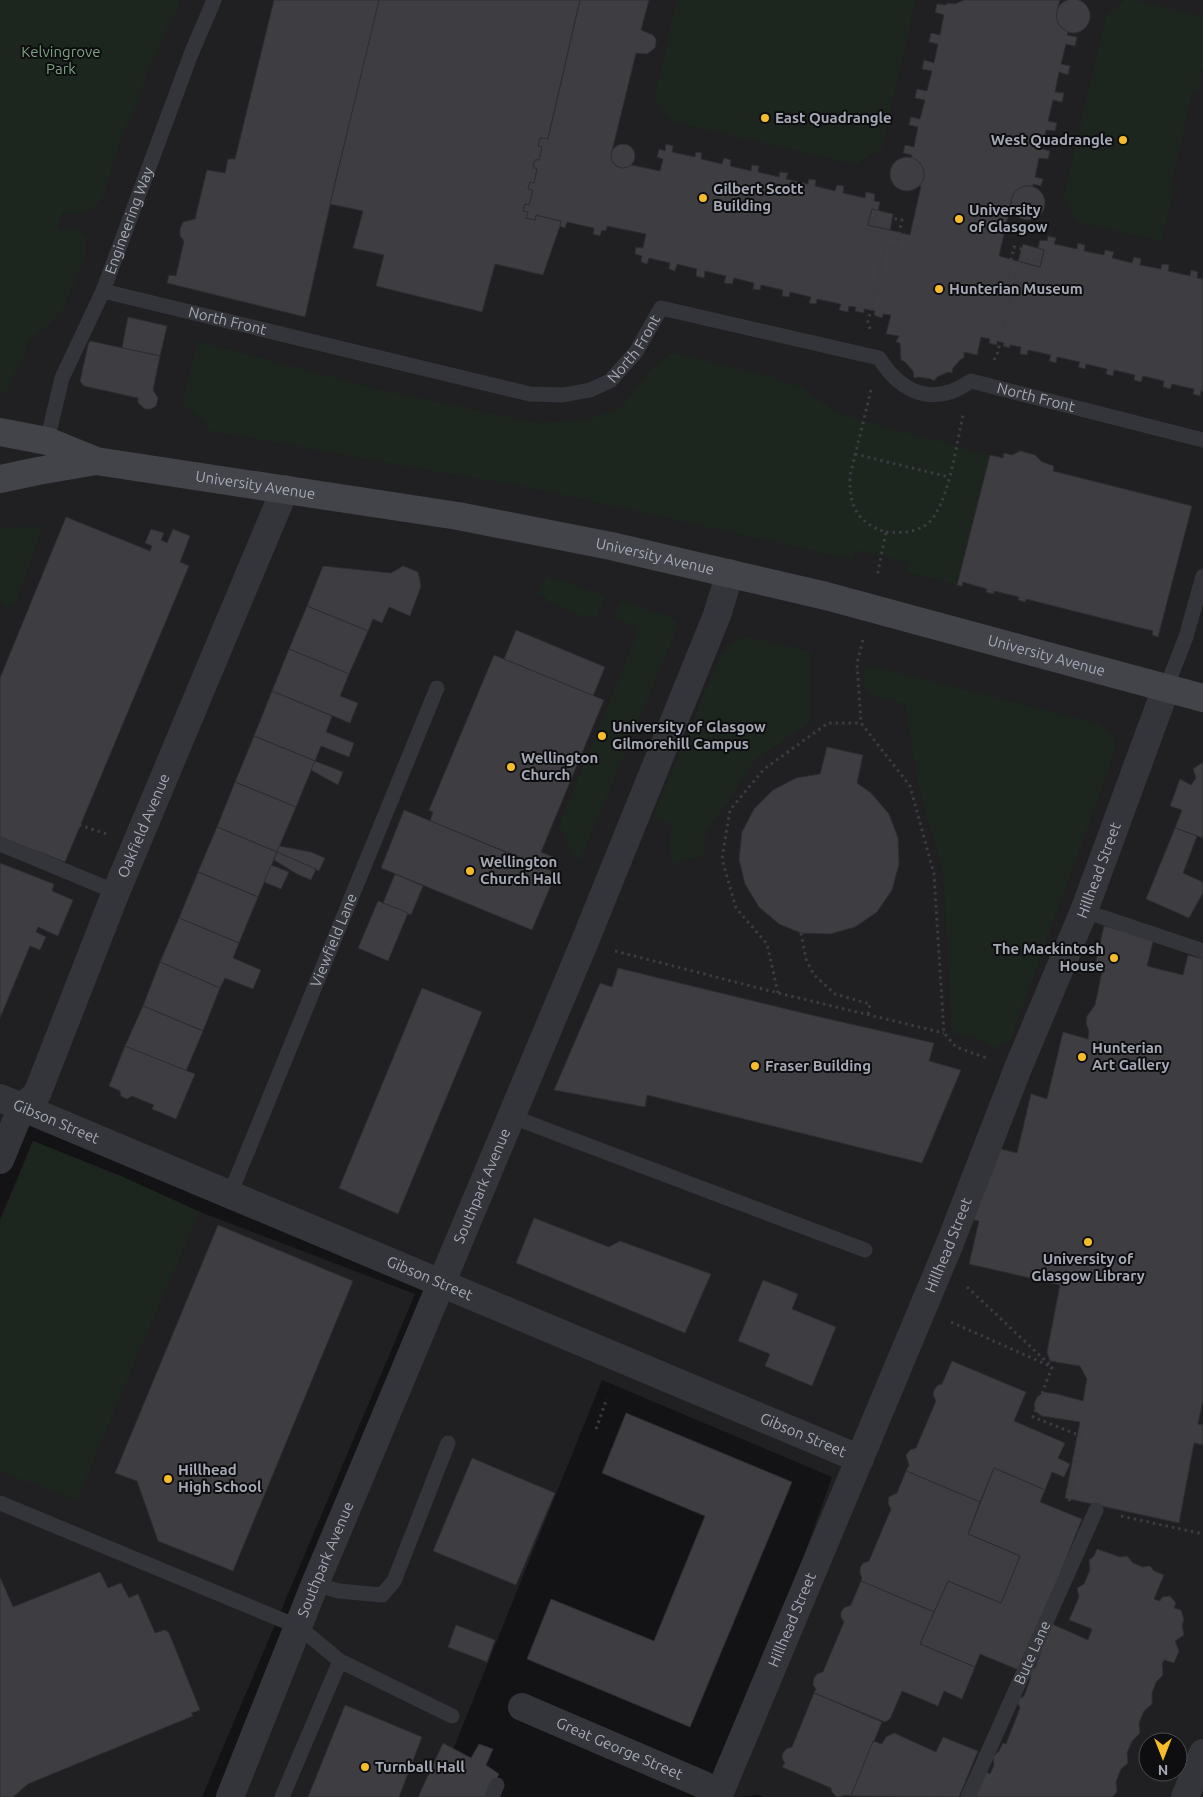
<svg xmlns="http://www.w3.org/2000/svg" width="1203" height="1797" viewBox="0 0 1203 1797" font-family="Ubuntu,sans-serif">
<rect width="100%" height="100%" fill="#131315"/>
<g fill="#201f22" fill-rule="evenodd">
<path d="M152 0H1203V1797H763L757 1795 739 1797H718L832 1477 602 1380 434 1797H230L441 1282 22 1108 0 1160V365ZM1148 1742H1178V1772H1148Z"/>
<path d="M33 1141 123 1177 200 1212 415 1294 202 1797H0V1219Z"/>
</g>
<g fill="#1d251f">
<path d="M0 0H179V7L173 21 166 29 159 51 147 70 140 98 123 134 103 197 94 208 79 214 63 213 58 226 60 230 68 227 77 228 85 237V257L70 293 62 310 50 324 27 343C26 350 25 357 22 363 20 367 16 369 15 373 11 383 12 391 0 395Z"/>
<path d="M677 0H916L882 148 856 165 669 121 654 98Z"/>
<path d="M1125 0H1137L1203 16V70L1198 92 1193 91 1170 189 1174 191 1162 242 1077 222 1063 199 1106 15Z"/>
<path d="M198 341 378 389 539 423 594 418 623 405 649 371 671 352 775 377 804 389 837 412 865 421 990 455 957 585 906 572 908 563 855 550 853 560 545 491 210 431 198 416 182 404Z"/>
<path d="M43 526 16 603 7 608 0 601V528Z"/>
<path d="M547 575 606 596 596 619 586 615 585 617 546 601 547 597 537 594Z"/>
<path d="M621 600 670 617 676 621 677 629 580 861 571 852 559 825 636 636 635 626 614 617Z"/>
<path d="M749 637 810 651V723L757 758 726 806 706 830 704 855 673 864C668 849 669 839 672 824L652 818 721 653 740 638Z"/>
<path d="M865 664 1096 723C1110 730 1119 738 1114 755L1009 1044H1000L996 1049 979 1039 952 1033 943 873 918 785 905 704C877 695 857 704 865 664Z"/>
<path d="M33 1141 123 1177 200 1212 136 1359 77 1501 0 1471V1223Z"/>
</g>
<g fill="#3e3e42" stroke="#2e2d31">
<circle cx="1073" cy="16" r="17"/>
<path d="M274 0H380L335 183 305 317 167 283 169 275 176 276 184 241 180 236V229L183 222 195 219 207 170 225 173 228 159H235Z"/>
<path d="M379 0H580L548 139 540 138 538 146 542 147 539 160H535L533 167 537 169 534 183 530 182 528 189 533 190 529 205 525 204 523 211 528 212 526 218 535 220 536 215 561 221 560 226 543 275 495 264 482 312 376 286 384 255 353 248 363 211 330 204Z"/>
<path d="M580 0H649L641 30 653 35 656 39V43L655 48 647 54 636 53 611 155 613 162 616 166 623 168 631 165 660 171 663 159 657 157 659 149 665 151 666 144 673 146 672 152 695 157 696 152 702 153 701 159 722 164 724 158 731 160 730 166 751 171 752 165 759 166 758 172 779 177 780 172 788 173 786 179 808 184 809 179 816 180 815 186 835 191 837 185 844 186 843 193 865 198 866 192 875 194 874 201 880 202 878 211 872 209 868 225 910 235 921 186H919L924 173 920 163 911 158 912 155 903 153 905 145 914 147 918 127 909 125 911 117 920 119 925 100 915 98 917 89 927 91 932 71 922 69 924 60 934 63 938 44 929 42 931 33 940 35 944 15 935 12 937 4 947 5V3L955 4 964 0H1060L1056 16 1058 23 1062 28 1068 32 1067 35 1077 37 1075 46 1066 44 1061 64 1070 66 1068 75 1059 72 1055 92 1064 93 1062 102 1053 100 1048 121 1057 123 1055 131 1046 130 1042 149 1050 151 1048 159 1039 158 1035 177 1043 179 1041 186 1033 184V187L1026 186 1017 190 1013 195 1012 208H1010L999 256 1040 267 1044 250 1038 248 1040 240 1047 241 1048 236 1056 238 1054 244 1077 249 1078 243 1085 245 1084 251 1104 255 1105 250 1114 252 1112 258 1132 263 1134 257 1141 259 1140 265 1161 269 1162 264 1169 265 1168 271 1190 276 1191 270 1198 272 1197 278 1203 279V391H1201L1200 396 1193 394 1194 389 1172 384 1170 389 1163 387 1164 381 1143 376 1141 382 1134 380 1135 375 1114 370 1113 376 1106 374 1107 369 1086 364 1085 369 1078 367 1080 362 1057 357 1056 363 1049 361 1051 355 1028 350 1027 355 1020 354 1021 347 1010 345V348L1003 346 1004 343 997 341V345L989 343 990 339 981 337 977 355 964 352V358L961 359 953 368 952 373 948 372 937 377 934 381 931 379 919 377 914 378 913 371 905 362 901 360 900 343 896 342 899 336 886 334 891 315 883 314 882 318 874 315 875 311 864 309V313L855 311 856 307 849 306 848 312 839 310 841 304 817 299 816 304 809 303 811 297 790 292 789 297 782 296 783 290 761 285 760 290 753 289 754 283 734 278 732 284 724 283 726 276 705 271 704 278 696 276 697 269 677 264 675 271 669 269 670 263 649 258 647 264 641 262 642 256 635 254 636 247 643 248 646 234 607 226 606 231 602 230 600 236 593 234 594 228 567 222 565 228 560 226 561 221 536 215 535 220 526 218 528 212 523 211 525 204 529 205 533 190 528 189 530 182 534 183 537 169 533 167 535 160H539L542 147 538 146 540 138 548 139Z"/>
<circle cx="623" cy="156" r="12"/>
<circle cx="907" cy="174" r="17"/>
<circle cx="1028" cy="203" r="17"/>
<path d="M872 209 893 214 890 230 868 225Z"/>
<path d="M1023 244 1044 250 1040 267 1018 261Z"/>
<path d="M128 317 167 326 160 356 122 348Z"/>
<path d="M90 341 160 356 153 390 158 398 156 406 151 409H145L138 403V398L84 386 80 381 88 345Z"/>
<path d="M1020 451 1035 455 1042 462 1054 466 1053 471 1192 506 1158 637 1152 635 1153 631 1026 599 1025 602 1018 600 1019 597 994 591V594L986 592 987 589 963 582 962 586 957 585 990 455 1003 458 1004 453 1012 455Z"/>
<path d="M66 517 150 551 152 546 145 543 151 529 164 533 161 540 167 543 173 529 190 536 180 562 189 566 65 862 0 837V678Z"/>
<path d="M323 566 391 573 403 566 418 572 421 586 410 616 389 607 382 623 373 619 368 631 307 606Z"/>
<path d="M307 606 368 631 349 674 289 649Z"/>
<path d="M516 630 605 667 593 696 504 659Z"/>
<path d="M289 649 349 674 340 696 358 703 350 723 272 691Z"/>
<path d="M494 655 604 700 541 852 553 857 548 869 430 821 433 812 429 810Z"/>
<path d="M272 691 332 716 326 732 354 743 349 757 321 746 315 761 254 736Z"/>
<path d="M254 736 315 761 296 807 235 782Z"/>
<path d="M827 747 863 755 857 783 871 793 889 814 898 838 899 864 892 890 877 912 855 927 830 934 801 933 779 924 759 907 745 884 739 859 742 832 754 809 773 790 796 778 820 774Z"/>
<path d="M315 761 343 772 338 785 311 770Z"/>
<path d="M1203 762V838L1175 828 1182 810 1170 806 1180 779 1191 785 1196 778 1193 769Z"/>
<path d="M235 782 296 807 277 852 217 827Z"/>
<path d="M404 810 556 873 532 930 381 868Z"/>
<path d="M217 827 277 852 258 897 198 872Z"/>
<path d="M1175 828 1197 836 1183 873 1203 882V893L1189 918 1146 899Z"/>
<path d="M279 846 311 852 325 858 319 871 277 852Z"/>
<path d="M277 852 316 869 311 880 297 874 274 860Z"/>
<path d="M0 863 54 884 52 891 73 900 58 936 38 927 36 932 46 937 40 950 30 946 0 1018Z"/>
<path d="M271 865 289 872 281 889 264 882Z"/>
<path d="M198 872 258 897 239 943 179 918Z"/>
<path d="M395 874 423 886 411 915 383 903Z"/>
<path d="M378 901 408 913 388 961 358 948Z"/>
<path d="M179 918 239 943 233 958 261 970 253 989 225 978 220 988 160 962Z"/>
<path d="M1104 926 1154 938 1147 966 1183 975 1188 955 1203 959V1400L1198 1424 1203 1425V1445L1194 1443 1179 1523 1065 1498 1080 1422 1042 1416 1036 1412 1034 1405 1037 1397 1044 1392 1057 1394 1083 1401 1087 1379 1080 1366 1050 1361 1047 1352 1060 1285 969 1264 979 1221 956 1216 988 1146 1017 1153 1031 1094 1047 1099 1063 1032 1088 1039 1089 1031 1086 1023 1087 1016 1095 1005 1103 967 1095 965Z"/>
<path d="M160 962 220 988 203 1031 143 1006Z"/>
<path d="M618 968 811 1015 934 1043 929 1061 961 1070 922 1163 647 1095 645 1107 554 1090 600 983 612 987Z"/>
<path d="M422 988 482 1012 398 1214 339 1188Z"/>
<path d="M143 1006 203 1031 186 1071 125 1046Z"/>
<path d="M125 1046 195 1074 176 1119 152 1109 154 1105 132 1096 127 1099 121 1096 120 1091 109 1086Z"/>
<path d="M534 1218 609 1247 620 1241 711 1274 685 1333 516 1263Z"/>
<path d="M218 1225 353 1281 233 1571 158 1541 137 1481 115 1473Z"/>
<path d="M763 1280 798 1294 792 1309 836 1327 812 1386 765 1366 770 1354 738 1341Z"/>
<path d="M952 1361 1026 1392 1014 1421 1065 1443 1058 1458 1070 1464 1064 1477 1052 1472 1045 1490 994 1468 980 1502 906 1471 909 1465 906 1455 910 1450 916 1448 936 1401 933 1395 934 1390 938 1385 942 1384Z"/>
<path d="M626 1413 792 1482 690 1727 527 1659 551 1599 654 1641 705 1516 602 1473Z"/>
<path d="M472 1458 555 1493 516 1585 433 1551Z"/>
<path d="M994 1468 1045 1490 1040 1502 1082 1519 1021 1671 980 1654 975 1667 920 1644 948 1581 1001 1603 1020 1556 968 1534Z"/>
<path d="M906 1471 980 1502 968 1534 1020 1556 1001 1603 948 1581 934 1612 861 1581 862 1578 860 1573V1568L863 1563 869 1561 891 1509 888 1503 889 1497 897 1493Z"/>
<path d="M1097 1549 1120 1557 1127 1556 1133 1563 1143 1567 1150 1566 1154 1571 1164 1575 1154 1599 1160 1601 1162 1597 1170 1596 1176 1603 1174 1608 1181 1610 1184 1620 1182 1625 1184 1635 1175 1641 1179 1651 1174 1663 1164 1660 1162 1664 1163 1675 1156 1682 1152 1693V1704L1144 1711 1139 1723 1140 1733 1132 1741 1127 1753 1128 1763 1121 1769 1116 1782 1117 1792 1112 1797H975L986 1772 990 1774 994 1765 993 1757 999 1751 1003 1743 1006 1744 1020 1708 1017 1700 1024 1696 1031 1677 1028 1670 1035 1668 1041 1651 1039 1644 1052 1624 1088 1640 1092 1629 1069 1620 1079 1597 1077 1588 1084 1584 1090 1570 1089 1560 1094 1556Z"/>
<path d="M100 1572 108 1588 121 1583 129 1598 138 1594 155 1633 165 1630 169 1633 200 1710 191 1713 193 1716 28 1784 13 1797H0V1577L13 1607Z"/>
<path d="M861 1581 934 1612 920 1644 975 1667 962 1699 944 1691 938 1706 902 1691 890 1719 885 1722 814 1693 816 1689 813 1685 814 1678 817 1674 823 1672 844 1622 841 1617V1612L844 1608 851 1605Z"/>
<path d="M456 1625 495 1640 487 1662 448 1647Z"/>
<path d="M814 1693 882 1722 851 1796 847 1795 837 1797 832 1792 831 1788 782 1767 785 1763 782 1758 783 1753 786 1749 792 1747Z"/>
<path d="M345 1705 422 1737 399 1797H308Z"/>
<path d="M894 1733 936 1752 943 1737 978 1751 959 1797 851 1796 873 1741 882 1744 886 1737Z"/>
<path d="M443 1743 471 1758 479 1744 493 1749 486 1765 499 1774 488 1797H418Z"/>
</g>
<g fill="none" stroke-linecap="round" stroke-linejoin="round">
<g stroke="#3a3c41" stroke-width="3" stroke-dasharray="2.5 4" stroke-linecap="butt">
<path d="M870 329 868 322 885 246 896 248 902 220 874 215 873 223 890 226"/>
<path d="M994 360 997 355 1016 278 1007 276 1014 247 1040 254 1038 262 1019 257"/>
<path d="M871 390 850 476C849 506 857 523 886 532L877 577"/>
<path d="M855 454 949 477"/>
<path d="M886 532C901 533 915 533 927 524 948 509 957 441 963 415"/>
<path d="M863 640 857 663 861 723 910 786 934 874 944 1033 956 1047 987 1058"/>
<path d="M79 825 107 834"/>
<path d="M801 933 806 959 814 975 835 994 870 1004 868 1015"/>
<path d="M615 951 778 993 944 1033"/>
<path d="M778 993 767 944 736 908 722 859 730 810 764 769 828 723H861"/>
<path d="M967 1287 1050 1365"/>
<path d="M951 1322 1052 1367 1033 1417 1081 1436 1069 1502"/>
<path d="M596 1429 607 1398"/>
<path d="M1121 1516 1203 1534"/>
</g>
<g stroke="#34353a" stroke-width="15">
<path id="s1" d="M103 291 530 394 563 395 590 390 610 381 636 352 661 308 879 358C902 394 934 407 971 381L1203 440"/>
<path id="s2" d="M47 441 62 378 103 291 191 54 214 0"/>
<path d="M1166 688 1186 637 1203 576"/>
<path d="M0 844 116 892"/>
<path d="M1084 911 1203 951"/>
<path d="M510 1116 865 1250"/>
<path id="s3" d="M230 1194 437 688"/>
<path d="M0 1503 299 1627 340 1661 282 1797"/>
<path d="M315 1584 339 1591 382 1595 394 1581 448 1443"/>
<path d="M340 1661 452 1716"/>
<path d="M492 1797 497 1785"/>
<path id="s4" d="M968 1797 1096 1510"/>
</g>
<g stroke="#34353a" stroke-width="28">
<path id="s5" d="M0 1098 860 1459"/>
<path id="s6" d="M0 1160 22 1107 37 1094 116 892 285 489"/>
<path id="s7" d="M522 1707 704 1785 714 1797"/>
<path id="s8" d="M230 1797 315 1584 585 941 717 615 730 573"/>
<path id="s9" d="M718 1797 950 1243 1018 1068 1084 911 1166 688"/>
<path d="M1185 1797 1203 1753"/>
</g>
<g stroke="#42444a" stroke-width="28">
<path id="s10" d="M0 432 47 441 96 461 458 516 611 546 826 596 1203 698"/>
<path d="M0 479 38 471 96 461"/>
</g>
</g>
<g fill="#f5bc2c" stroke="#0e0e10" stroke-width="2">
<circle cx="765" cy="118" r="5"/>
<circle cx="1123" cy="140" r="5"/>
<circle cx="703" cy="198" r="5"/>
<circle cx="959" cy="219" r="5"/>
<circle cx="939" cy="289" r="5"/>
<circle cx="602" cy="736" r="5"/>
<circle cx="511" cy="767" r="5"/>
<circle cx="470" cy="871" r="5"/>
<circle cx="1114" cy="958" r="5"/>
<circle cx="1082" cy="1057" r="5"/>
<circle cx="755" cy="1066" r="5"/>
<circle cx="1088" cy="1242" r="5"/>
<circle cx="168" cy="1479" r="5"/>
<circle cx="365" cy="1767" r="5"/>
</g>
<g text-anchor="middle" stroke-width="4" stroke-linejoin="round" paint-order="stroke">
<g font-size="15" fill="#7ba180" stroke="#0e0e10">
<text x="61" y="57">Kelvingrove<tspan x="61" dy="17">Park</tspan></text>
</g>
<g font-size="15" font-weight="bold" fill="#a5a9b6" stroke="#0e0e10" text-anchor="start">
<text x="775" y="123">East Quadrangle</text>
<text x="1113" y="145" text-anchor="end">West Quadrangle</text>
<text x="713" y="194">Gilbert Scott<tspan x="713" dy="17">Building</tspan></text>
<text x="969" y="215">University<tspan x="969" dy="17">of Glasgow</tspan></text>
<text x="949" y="294">Hunterian Museum</text>
<text x="612" y="732">University of Glasgow<tspan x="612" dy="17">Gilmorehill Campus</tspan></text>
<text x="521" y="763">Wellington<tspan x="521" dy="17">Church</tspan></text>
<text x="480" y="867">Wellington<tspan x="480" dy="17">Church Hall</tspan></text>
<text x="1104" y="954" text-anchor="end">The Mackintosh<tspan x="1104" dy="17">House</tspan></text>
<text x="1092" y="1053">Hunterian<tspan x="1092" dy="17">Art Gallery</tspan></text>
<text x="765" y="1071">Fraser Building</text>
<text x="1088" y="1264" text-anchor="middle">University of<tspan x="1088" dy="17">Glasgow Library</tspan></text>
<text x="178" y="1475">Hillhead<tspan x="178" dy="17">High School</tspan></text>
<text x="375" y="1772">Turnball Hall</text>
</g>
<g font-size="15" fill="#a5a9b6" stroke="#0e0e10">
<text dy="5" stroke="none"><textPath href="#s2" startOffset="236">Engineering Way</textPath></text>
<text dy="5" stroke="none"><textPath href="#s1" startOffset="128">North Front</textPath></text>
<text dy="5" stroke="none"><textPath href="#s1" startOffset="562">North Front</textPath></text>
<text dy="5" stroke="none"><textPath href="#s1" startOffset="1011">North Front</textPath></text>
<text dy="5" stroke="none"><textPath href="#s10" startOffset="262">University Avenue</textPath></text>
<text dy="5" stroke="none"><textPath href="#s10" startOffset="668">University Avenue</textPath></text>
<text dy="5" stroke="none"><textPath href="#s10" startOffset="1072">University Avenue</textPath></text>
<text dy="5" stroke="none"><textPath href="#s6" startOffset="366">Oakfield Avenue</textPath></text>
<text dy="5" stroke="none"><textPath href="#s9" startOffset="1002">Hillhead Street</textPath></text>
<text dy="5" stroke="none"><textPath href="#s3" startOffset="274">Viewfield Lane</textPath></text>
<text dy="5" stroke="none"><textPath href="#s5" startOffset="61">Gibson Street</textPath></text>
<text dy="5" stroke="none"><textPath href="#s8" startOffset="661">Southpark Avenue</textPath></text>
<text dy="5" stroke="none"><textPath href="#s9" startOffset="598">Hillhead Street</textPath></text>
<text dy="5" stroke="none"><textPath href="#s5" startOffset="466">Gibson Street</textPath></text>
<text dy="5" stroke="none"><textPath href="#s5" startOffset="871">Gibson Street</textPath></text>
<text dy="5" stroke="none"><textPath href="#s8" startOffset="256">Southpark Avenue</textPath></text>
<text dy="5" stroke="none"><textPath href="#s9" startOffset="192">Hillhead Street</textPath></text>
<text dy="5" stroke="none"><textPath href="#s4" startOffset="158">Bute Lane</textPath></text>
<text dy="5" stroke="none"><textPath href="#s7" startOffset="106">Great George Street</textPath></text>
</g>
</g>
<g transform="translate(1163 1757) rotate(180)"><circle r="24" fill="#0e0e10" stroke="#4a4c52"/>
<path d="M0-4L9 19L0 12L-9 19Z" fill="#f5bc2c"/>
<text y="-8" font-size="14" font-weight="bold" text-anchor="middle" fill="#a5a9b6">N</text>
</g>
</svg>
